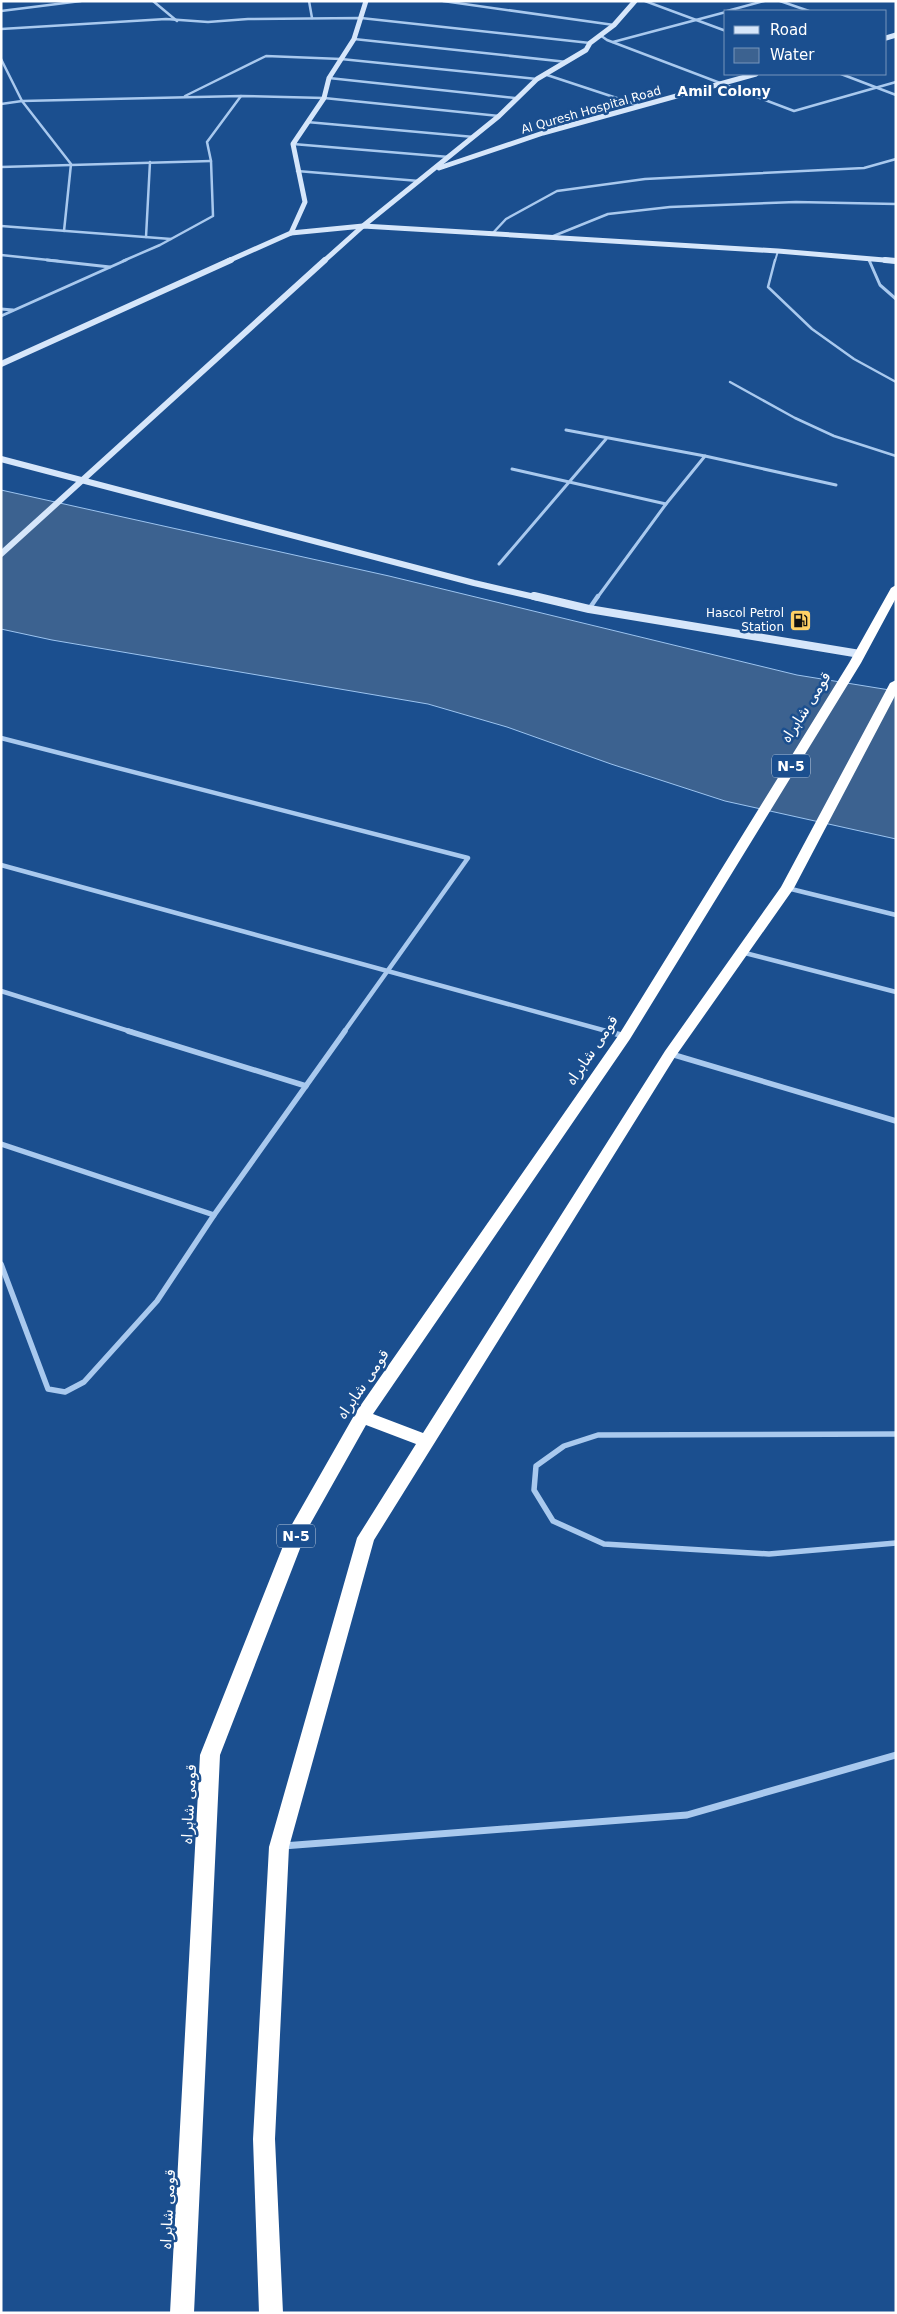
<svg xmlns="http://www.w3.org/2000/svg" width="897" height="2314" viewBox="0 0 897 2314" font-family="'DejaVu Sans','Noto Sans Arabic',sans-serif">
<rect width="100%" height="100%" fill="#1b4f8f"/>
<path fill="#3c6290" stroke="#9cc4f0" d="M1 490 389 576 797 675 896 691V839L725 801 611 764 507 727 428 704 52 640 1 629Z"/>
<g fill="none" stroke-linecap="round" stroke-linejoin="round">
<path stroke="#a9c9ee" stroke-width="2" d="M775 261 778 251"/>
<g stroke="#a9c9ee" stroke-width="2.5">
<path d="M775 260 768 287 812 329 854 359 896 382"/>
<path d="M730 382 795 418 834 436 896 456"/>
</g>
<g stroke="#a9c9ee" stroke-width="2.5">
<path d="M153 1 177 21"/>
<path d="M309 1 312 18"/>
<path d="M443 1 614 25"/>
<path d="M645 1 726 31"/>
<path d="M780 1 809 11"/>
<path d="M1 11 81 1"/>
<path d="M727 11 764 1"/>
<path d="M1 29 166 19 208 22 248 19 361 18 590 43"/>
<path d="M600 35 607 40 794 111 896 82"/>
<path d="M354 39 567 62"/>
<path d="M613 42 726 12"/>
<path d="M1 59 22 101 71 164 64 231"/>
<path d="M841 74 896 95"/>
<path d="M547 75 641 106"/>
<path d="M329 78 515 98"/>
<path d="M185 96 266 56 341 59 537 79"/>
<path d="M1 104 22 101 241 96 324 98 499 116"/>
<path d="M307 122 474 137"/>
<path d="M293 144 449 157"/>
<path d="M1 167 211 161"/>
<path d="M297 171 419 181"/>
<path d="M1 226 171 239"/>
<path d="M492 234 506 219 557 191 645 179 864 168 896 159"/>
<path d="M146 237 150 162"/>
<path d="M551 237 608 214 670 207 796 202 896 204"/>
<path d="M1 255 58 261"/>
<path d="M869 259 870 261"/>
<path d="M123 261 160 245 213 216 211 161 207 142 241 96"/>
</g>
<g stroke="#a9c9ee" stroke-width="3">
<path d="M47 260 110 267"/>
<path d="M869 260 880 285 896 299"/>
<path d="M1 309 13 310"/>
<path d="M1 316 126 260"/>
<path d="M566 430 705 456 836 485"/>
<path d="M512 469 666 504"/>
<path d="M499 564 606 439"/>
<path d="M597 598 666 504 705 456"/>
</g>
<g stroke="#a9c9ee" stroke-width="4.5">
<path d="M589 609 598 596"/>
<path d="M1 738 468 858 344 1032"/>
<path d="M1 865 610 1032"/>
<path d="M787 888 896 915"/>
<path d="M741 952 896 992"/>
<path d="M1 991 132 1032"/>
</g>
<g stroke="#a9c9ee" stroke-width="5.5">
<path d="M128 1031 306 1086"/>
<path d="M605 1031 625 1036"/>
<path d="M671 1054 896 1121"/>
<path d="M1 1144 214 1215"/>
<path d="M1 1264 48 1389 65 1392 84 1382 157 1301 214 1215 345 1031"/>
<path d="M896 1434 598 1435 564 1446 536 1466 534 1490 553 1521 604 1544 769 1554 896 1543"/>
</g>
<path stroke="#a9c9ee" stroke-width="7" d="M283 1846 687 1815 896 1755"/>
<g stroke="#d6e6fa" stroke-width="5">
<path d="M886 38 896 35"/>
<path d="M439 168 543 133 756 74"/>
<path d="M291 233 363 226 778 251 896 261"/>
<path d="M228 261 291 233 305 202 293 144 324 98 329 78 354 39 366 1"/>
<path d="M324 261 363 226 499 116 537 79 586 50 590 43 614 25 635 1"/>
</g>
<g stroke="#d6e6fa" stroke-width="6">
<path d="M885 260 896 261"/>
<path d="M1 364 231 260"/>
<path d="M1 459 474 583 539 598"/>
<path d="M1 554 325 260"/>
</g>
<path stroke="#d6e6fa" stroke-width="8" d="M534 596 589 609 860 654"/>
<path fill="#fff" fill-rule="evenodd" d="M896 585V598L861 663 630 1039 373 1414 423 1433 665 1051 781 887 890 683 896 680V694L794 888 675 1057 374 1540 289 1847 275 2139 283 2313H259L253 2139 269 1847 357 1538 416 1444 366 1425 308 1528 220 1755 194 2313H170L200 1755 291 1526 356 1412 620 1033 849 663 891 588Z"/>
</g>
<defs>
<symbol id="fuel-square" viewBox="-11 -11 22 22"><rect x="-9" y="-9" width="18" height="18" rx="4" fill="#ffd166" stroke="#1b4f8f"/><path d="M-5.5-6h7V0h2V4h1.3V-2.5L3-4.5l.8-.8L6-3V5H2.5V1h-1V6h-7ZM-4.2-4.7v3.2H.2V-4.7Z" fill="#111"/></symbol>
</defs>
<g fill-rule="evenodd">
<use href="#fuel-square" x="788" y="608" width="25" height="25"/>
</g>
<g text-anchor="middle" stroke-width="5" stroke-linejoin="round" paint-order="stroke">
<g font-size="12" fill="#fff" stroke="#1b4f8f">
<text transform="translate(591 110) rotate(-16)" y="4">Al Quresh Hospital Road</text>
</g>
<g font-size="12" fill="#fff" stroke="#1b4f8f" text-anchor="end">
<text x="784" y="617">Hascol Petrol<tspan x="784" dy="14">Station</tspan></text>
</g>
<g font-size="14" font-weight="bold" fill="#fff" stroke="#1b4f8f">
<text x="724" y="96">Amil Colony</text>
</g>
<g fill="#1b4f8f" stroke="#bbcadd" stroke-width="1">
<rect x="772" y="754.5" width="38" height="23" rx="4"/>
<rect x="277" y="1524.5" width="38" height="23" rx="4"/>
</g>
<g font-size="14" font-weight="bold" fill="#fff">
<text x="791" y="771">N-5</text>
<text x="296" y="1541">N-5</text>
</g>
<g font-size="15" fill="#fff" stroke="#1b4f8f">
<text transform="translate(806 707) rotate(-58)" y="5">قومی شاہراہ</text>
<text transform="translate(592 1050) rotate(-56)" y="5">قومی شاہراہ</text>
<text transform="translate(363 1384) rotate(-56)" y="5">قومی شاہراہ</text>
<text transform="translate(189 1804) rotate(-87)" y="5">قومی شاہراہ</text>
<text transform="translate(168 2209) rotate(-87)" y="5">قومی شاہراہ</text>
</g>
</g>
<rect width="897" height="2314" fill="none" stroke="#ffffff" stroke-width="5"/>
<rect x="724" y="10" width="162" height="65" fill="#1b4f8f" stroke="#7695bc"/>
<rect x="734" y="26" width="25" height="8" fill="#d6e6fa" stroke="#7695bc"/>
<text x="770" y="35" font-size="15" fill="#ffffff">Road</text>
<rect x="734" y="48" width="25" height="15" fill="#3c6290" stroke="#7695bc"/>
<text x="770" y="60" font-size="15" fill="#ffffff">Water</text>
</svg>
